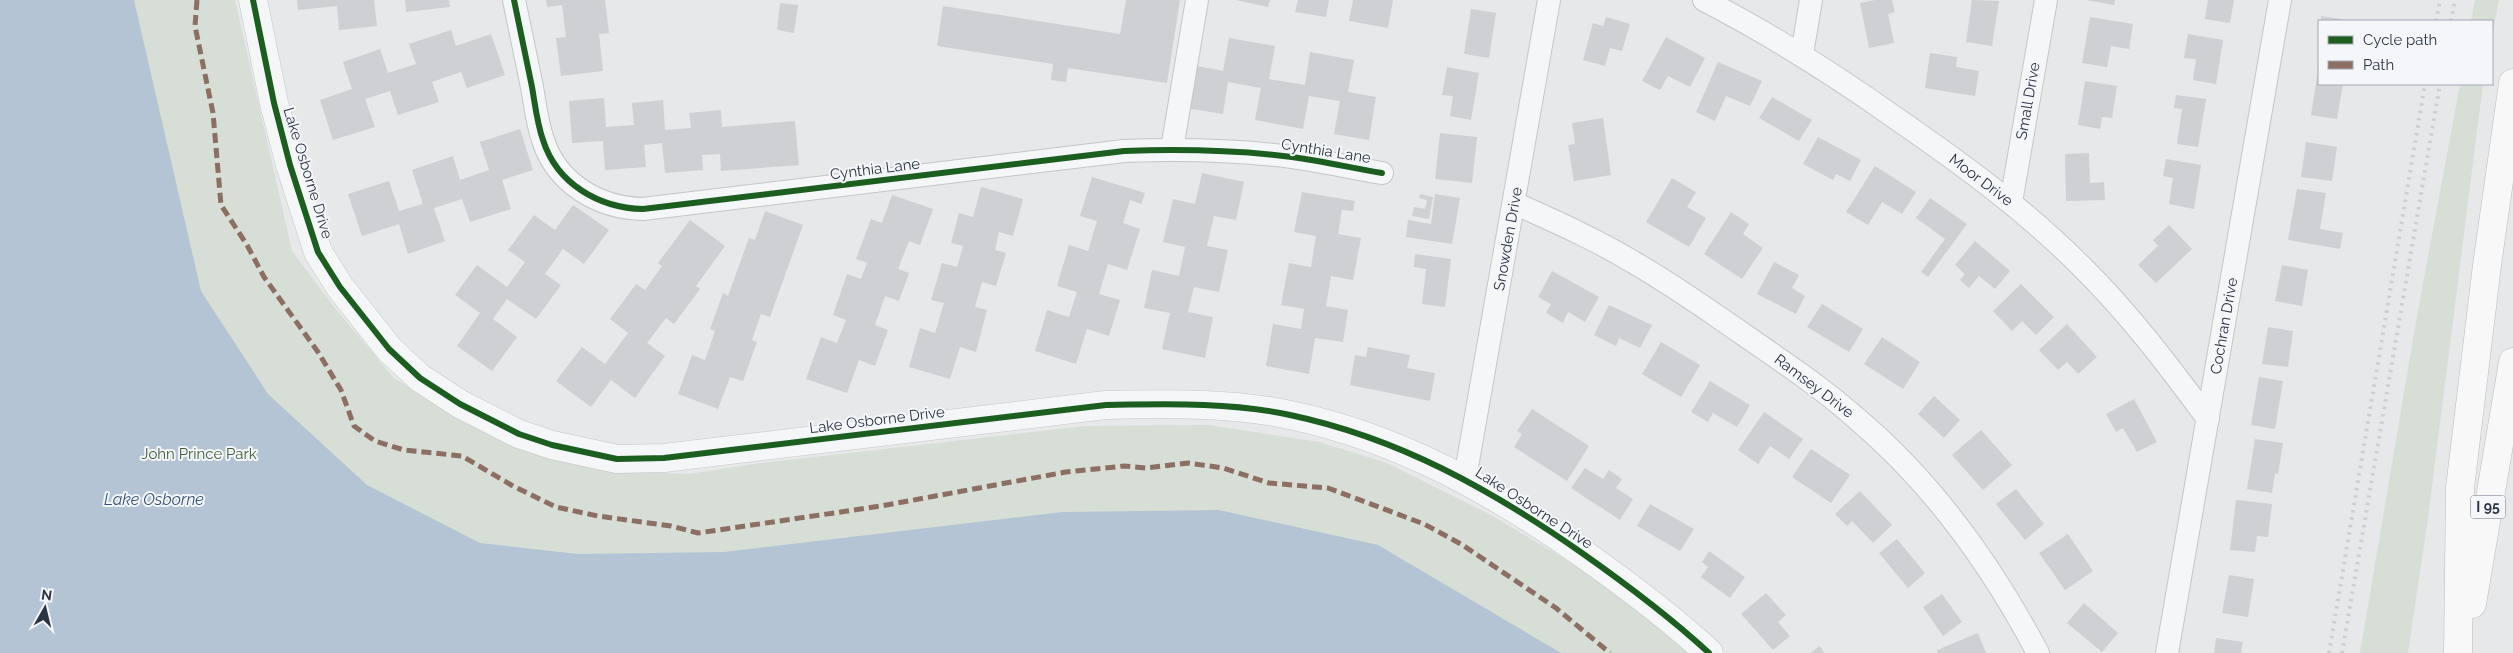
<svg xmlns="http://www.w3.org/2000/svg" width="2513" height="653" viewBox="0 0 2513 653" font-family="Raleway,sans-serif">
<rect width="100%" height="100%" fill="#e6e8ea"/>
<g fill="#d6ded6">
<path d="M0 0H235L292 251 335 308 393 377 454 416 575 461 640 472 689 474 761 463 1085 426 1209 425 1319 442 1387 463 1491 515 1583 570 1654 622 1688 653H0Z"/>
<path d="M2475 0H2499L2492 37V21H2471Z"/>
<path d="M2460 84H2483L2428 518 2408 653H2360L2416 322Z"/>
</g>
<path fill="#b4c4d5" d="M0 0H134L201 291 268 394 367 485 480 543 578 554 724 552 1063 512 1219 510 1378 545 1561 653H0Z"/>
<g fill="#ced0d3">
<path d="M297 0H374L377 26 339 30 337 6 298 10Z"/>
<path d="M405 0H449L450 7 406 12Z"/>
<path d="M546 0H605L609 33 599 34 603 71 561 76 556 38 566 37 562 5 547 7Z"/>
<path d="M1126 0H1180L1167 83 1068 68 1066 82 1051 80 1053 64 937 46 943 6 1120 34Z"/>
<path d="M1236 0H1270L1268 7Z"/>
<path d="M1298 0H1329L1326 17 1295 12Z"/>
<path d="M1353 0H1393L1388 28 1349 21Z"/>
<path d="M1875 0H1892L1895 12 1888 14 1894 43 1869 48 1860 3Z"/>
<path d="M1972 0 1999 1 1992 46 1966 42Z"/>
<path d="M2086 0H2115L2114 5Z"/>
<path d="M2208 0H2234L2230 23 2205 19Z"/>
<path d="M780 3 798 5 794 33 777 30Z"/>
<path d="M1471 9 1496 13 1489 58 1464 54Z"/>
<path d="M2321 16 2348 20V21H2321Z"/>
<path d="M1606 17 1630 24 1622 51 1610 48 1605 66 1583 60 1593 23 1603 26Z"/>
<path d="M2090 17 2133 24 2129 49 2111 46 2107 67 2082 63Z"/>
<path d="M451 30 456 46 491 34 505 75 467 88 461 72 432 82 439 102 398 115 390 91 365 99 375 127 333 140 320 100 352 89 343 62 380 49 388 73 416 64 409 44Z"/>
<path d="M2188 34 2223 40 2216 84 2193 80 2196 59 2184 58Z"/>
<path d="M1666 37 1705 58 1690 87 1668 76 1660 90 1642 81Z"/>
<path d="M1229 38 1275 46 1269 79 1305 85 1310 52 1354 60 1348 92 1376 97 1369 140 1334 134 1340 101 1309 96 1303 129 1255 120 1261 88 1228 82 1223 114 1185 108 1192 65 1223 71Z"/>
<path d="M1930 53 1957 57 1956 67 1979 71 1975 96 1925 88Z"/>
<path d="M1718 62 1762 81 1750 106 1726 96 1715 121 1696 112Z"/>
<path d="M1447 67 1479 73 1471 120 1450 116 1453 96 1442 95Z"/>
<path d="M2318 70 2319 84H2343L2337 119 2311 115Z"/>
<path d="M2085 81 2117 86 2112 118 2102 117 2100 129 2078 125Z"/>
<path d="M2176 95 2206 99 2198 147 2177 144 2182 109 2174 108Z"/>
<path d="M1772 97 1812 120 1799 141 1759 118Z"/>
<path d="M604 98 606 127 634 125 632 103 663 100 665 130 691 128 689 113 721 110 722 127 795 121 799 165 721 171 720 154 702 155 703 170 665 173 662 143 644 145 646 167 605 170 603 141 572 143 569 101Z"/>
<path d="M1603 118 1611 175 1574 181 1568 145 1575 144 1572 123Z"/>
<path d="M520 129 533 170 502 180 511 209 470 222 462 199 434 208 445 241 408 254 399 224 362 236 348 194 389 181 399 211 423 204 412 170 453 156 460 180 489 170 480 142Z"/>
<path d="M1440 133 1477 137 1472 183 1435 179Z"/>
<path d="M1818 137 1861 160 1850 181 1836 174 1833 180 1803 164Z"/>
<path d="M2306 142 2337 147 2332 181 2301 177Z"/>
<path d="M2089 153 2090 183 2104 182 2105 200 2066 201 2065 154Z"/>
<path d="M2166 159 2201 165 2194 209 2169 204 2173 178 2163 176Z"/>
<path d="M1875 166 1916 192 1902 214 1882 202 1868 225 1846 212Z"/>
<path d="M1202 173 1244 182 1236 220 1214 216 1207 246 1228 250 1219 292 1194 287 1188 312 1213 317 1205 358 1162 349 1170 313 1144 308 1152 270 1179 276 1185 247 1163 242 1173 199 1195 204Z"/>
<path d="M1092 177 1145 193 1141 204 1130 200 1123 223 1140 229 1127 270 1108 264 1099 294 1120 300 1109 336 1087 329 1076 364 1035 351 1047 310 1069 317 1077 292 1057 286 1069 245 1088 251 1097 221 1080 216Z"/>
<path d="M1672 178 1696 192 1687 207 1706 218 1689 247 1646 222Z"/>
<path d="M981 187 1023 199 1013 236 999 232 995 250 1006 253 996 286 982 282 975 307 987 310 976 352 960 347 950 379 909 367 920 328 935 333 944 303 931 300 942 263 957 267 963 246 951 243 959 213 973 217Z"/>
<path d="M2297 189 2326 193 2320 229 2343 233 2340 249 2288 240Z"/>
<path d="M1302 192 1355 201 1353 211 1342 210 1338 234 1361 238 1353 280 1331 276 1326 306 1348 310 1343 342 1315 338 1309 374 1266 366 1273 324 1301 329 1304 309 1281 305 1289 263 1311 267 1316 236 1294 232Z"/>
<path d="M1420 194 1433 197 1429 219 1412 216 1414 207 1425 209 1427 200 1419 198Z"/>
<path d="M1435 194 1460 198 1452 244 1406 237 1408 220 1431 224Z"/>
<path d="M892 195 933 209 920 245 909 241 898 269 909 273 899 301 885 296 875 325 888 330 875 366 859 360 847 393 806 379 821 337 837 343 846 320 833 315 847 274 861 279 867 263 856 259 871 219 882 223Z"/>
<path d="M1930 198 1967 224 1928 277 1921 272 1945 239 1916 218Z"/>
<path d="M573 205 609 230 584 264 563 249 545 274 561 285 536 319 507 299 493 319 517 337 492 371 457 346 480 313 455 295 477 265 507 287 525 262 508 250 534 215 555 230Z"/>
<path d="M765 211 803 225 770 317 761 314 752 340 757 342 743 381 730 377 718 409 678 394 692 355 705 360 715 331 710 329 723 293 728 296 749 238 755 240Z"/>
<path d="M1731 212 1749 224 1743 234 1763 248 1742 279 1704 254Z"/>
<path d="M690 220 725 246 696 286 700 289 674 324 666 318 647 343 665 356 635 398 611 380 591 407 556 381 582 347 605 364 628 333 610 319 636 284 645 290 662 266 658 263Z"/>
<path d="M2169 225 2192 249 2156 283 2138 265 2158 246 2153 240Z"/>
<path d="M1975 241 2010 271 1995 289 1979 276 1969 288 1960 280 1965 274 1955 265Z"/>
<path d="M1415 254 1451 259 1445 307 1422 304 1426 269 1414 267Z"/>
<path d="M1774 262 1799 275 1792 288 1805 296 1796 314 1757 294Z"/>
<path d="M2282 265 2308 270 2302 306 2275 301Z"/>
<path d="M1552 271 1599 297 1585 322 1568 312 1563 323 1546 313 1551 304 1538 297Z"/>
<path d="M2021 284 2054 317 2036 335 2022 321 2012 331 1993 311Z"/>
<path d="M1822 304 1863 329 1849 352 1807 327Z"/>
<path d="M1609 305 1652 325 1640 348 1619 338 1616 346 1594 335Z"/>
<path d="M2067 324 2097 357 2078 374 2067 362 2058 370 2039 350Z"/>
<path d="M2268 327 2293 331 2288 367 2262 364Z"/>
<path d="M1882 337 1920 362 1903 389 1864 364Z"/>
<path d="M1661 342 1700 365 1681 397 1642 374Z"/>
<path d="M1368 347 1410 355 1407 368 1435 373 1430 401 1350 385 1355 355 1366 357Z"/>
<path d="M2259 377 2283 381 2275 429 2251 425Z"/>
<path d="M1710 381 1750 405 1737 427 1713 413 1708 422 1691 412Z"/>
<path d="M1934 396 1960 420 1944 438 1918 414Z"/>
<path d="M2134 399 2157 442 2137 452 2123 428 2116 432 2106 414Z"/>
<path d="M1532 409 1589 446 1567 481 1514 447 1522 434 1517 431Z"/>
<path d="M1764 412 1803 439 1789 459 1770 446 1758 464 1738 450Z"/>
<path d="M1981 430 2012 465 1983 490 1952 455Z"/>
<path d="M2255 439 2283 443 2278 474 2275 473 2272 493 2247 489Z"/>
<path d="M1811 449 1850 475 1831 503 1792 477Z"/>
<path d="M1585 468 1603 479 1609 470 1622 479 1616 488 1633 499 1620 520 1571 488Z"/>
<path d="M2016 489 2044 524 2025 540 1996 504Z"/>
<path d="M1860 491 1892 525 1873 543 1852 521 1847 526 1835 514Z"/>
<path d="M2236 500 2272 504 2268 537 2257 536 2255 552 2230 550Z"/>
<path d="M1650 504 1694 529 1680 551 1637 526Z"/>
<path d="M2068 534 2093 571 2065 590 2039 553Z"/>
<path d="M1897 539 1925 573 1908 588 1879 553Z"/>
<path d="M1709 551 1745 577 1730 598 1701 577 1708 567 1702 562Z"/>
<path d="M2229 575 2254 579 2248 617 2222 613Z"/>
<path d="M1766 593 1786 615 1778 622 1790 636 1773 650 1741 614Z"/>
<path d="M1942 594 1962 622 1943 636 1923 607Z"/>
<path d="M2084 603 2118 633 2102 652 2067 623Z"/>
<path d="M1978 633 1986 653H1938L1937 650Z"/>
<path d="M2216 638 2243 642 2241 653H2214Z"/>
<path d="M1820 646 1824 653H1810Z"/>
</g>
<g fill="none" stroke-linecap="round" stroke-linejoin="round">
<defs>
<g id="minor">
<path d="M514 0C520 29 526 58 532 87 535 104 537 123 543 140 557 184 599 208 643 209L1124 151C1180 149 1236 150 1292 157 1322 161 1352 168 1382 173"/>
<path d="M1704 0C1772 35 1835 75 1897 119 1962 164 2024 209 2080 265 2128 312 2168 365 2208 419"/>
<path d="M1802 54 1811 0"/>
<path d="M1172 149 1197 0"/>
<path d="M2011 202 2046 0"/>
<path d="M1514 203C1554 221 1595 239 1633 262 1670 283 1705 308 1740 332 1780 360 1820 386 1856 418 1933 483 1991 564 2038 653"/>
<path d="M1465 478 1549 0"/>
<path d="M2167 653 2280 0"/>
</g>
<path id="tertiary" d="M253 0 274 103 290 165 318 252 340 287 389 349 420 378 460 404 519 434 552 445 617 459 664 458 1106 405C1167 404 1230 402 1290 415 1399 438 1492 490 1582 553 1626 584 1669 616 1709 653"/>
<g id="motorway">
<path d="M2472 604 2513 362"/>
<path d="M2458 653 2460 488 2487 265 2513 83"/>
</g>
</defs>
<use href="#minor" stroke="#c4c6c8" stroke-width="24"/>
<use href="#tertiary" stroke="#c4c6c8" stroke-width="29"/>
<use href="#motorway" stroke="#b8bbbf" stroke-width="29"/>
<use href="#minor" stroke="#f5f6f7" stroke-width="22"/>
<use href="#tertiary" stroke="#f5f6f7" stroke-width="28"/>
<use href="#motorway" stroke="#f8f8f8" stroke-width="28"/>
<g stroke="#cecfd2" stroke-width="4" stroke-dasharray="2.5 5" stroke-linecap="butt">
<path d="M2436 21 2440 0"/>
<path d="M2451 21 2455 0"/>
<path d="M2329 653 2425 84"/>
<path d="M2342 653 2440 84"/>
</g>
<path stroke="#8d6e63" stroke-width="5" stroke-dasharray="10 5" stroke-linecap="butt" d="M197 0 195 26 213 113 221 205 247 245 264 277 318 352 341 390 354 426 375 441 404 450 462 456 513 486 556 507 598 516 671 526 698 533 881 506 1066 472 1124 466 1146 468 1188 463 1223 468 1269 483 1328 488 1424 524 1461 544 1556 608 1610 653"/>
<defs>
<g id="cycleway">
<path d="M253 0 274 103 290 165 318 252 340 287 389 349 420 378 460 404 519 434 552 445 617 459 664 458 1106 405C1167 404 1230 402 1290 415 1399 438 1492 490 1582 553 1626 584 1669 616 1709 653"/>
<path d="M514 0C520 29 526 58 532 87 535 104 537 123 543 140 557 184 599 208 643 209L1124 151C1180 149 1236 150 1292 157 1322 161 1352 168 1382 173"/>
</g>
</defs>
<use href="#cycleway" stroke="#f4f6f9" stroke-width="9"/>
<use href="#cycleway" stroke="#1b5e20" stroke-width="6"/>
</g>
<g text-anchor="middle" stroke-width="4" stroke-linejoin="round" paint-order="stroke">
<rect fill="#f4f6f9" stroke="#676e7b" stroke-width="1" x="2470.5" y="495.5" width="35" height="23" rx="4"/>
<g font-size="14" font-weight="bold" fill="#2b3445">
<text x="2488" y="512">I 95</text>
</g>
<g font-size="15" fill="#2b3445" stroke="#f4f6f9">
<text transform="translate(2028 101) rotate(-80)" y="5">Small Drive</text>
<text transform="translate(1326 151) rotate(9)" y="5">Cynthia Lane</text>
<text transform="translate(875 169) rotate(-7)" y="5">Cynthia Lane</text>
<text transform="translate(308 173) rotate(73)" y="5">Lake Osborne Drive</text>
<text transform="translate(1981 180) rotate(37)" y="5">Moor Drive</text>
<text transform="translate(1508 239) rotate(-80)" y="5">Snowden Drive</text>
<text transform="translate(2224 326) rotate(-80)" y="5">Cochran Drive</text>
<text transform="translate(1814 386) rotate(37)" y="5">Ramsey Drive</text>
<text transform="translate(877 420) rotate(-7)" y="5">Lake Osborne Drive</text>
<text transform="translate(1534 508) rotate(33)" y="5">Lake Osborne Drive</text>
</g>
<g font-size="15" fill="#3f6138" stroke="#f4f6f9">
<text x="199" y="459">John Prince Park</text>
</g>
<g font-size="16" font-style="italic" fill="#34527a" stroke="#f4f6f9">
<text x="154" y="505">Lake Osborne</text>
</g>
</g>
<rect x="2318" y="20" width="175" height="65" fill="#f4f6f9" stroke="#a4a8b1"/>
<rect x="2328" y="36" width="25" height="8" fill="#1b5e20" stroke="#a4a8b1"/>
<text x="2363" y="45" font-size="15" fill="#2b3445">Cycle path</text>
<rect x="2328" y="61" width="25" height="8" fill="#8d6e63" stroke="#a4a8b1"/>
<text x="2363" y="70" font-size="15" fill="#2b3445">Path</text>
<g transform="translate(45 608) rotate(8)" stroke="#f4f6f9" stroke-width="4" paint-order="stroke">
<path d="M0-4L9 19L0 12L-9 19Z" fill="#2b3445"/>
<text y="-8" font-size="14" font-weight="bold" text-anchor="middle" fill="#2b3445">N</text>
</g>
</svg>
